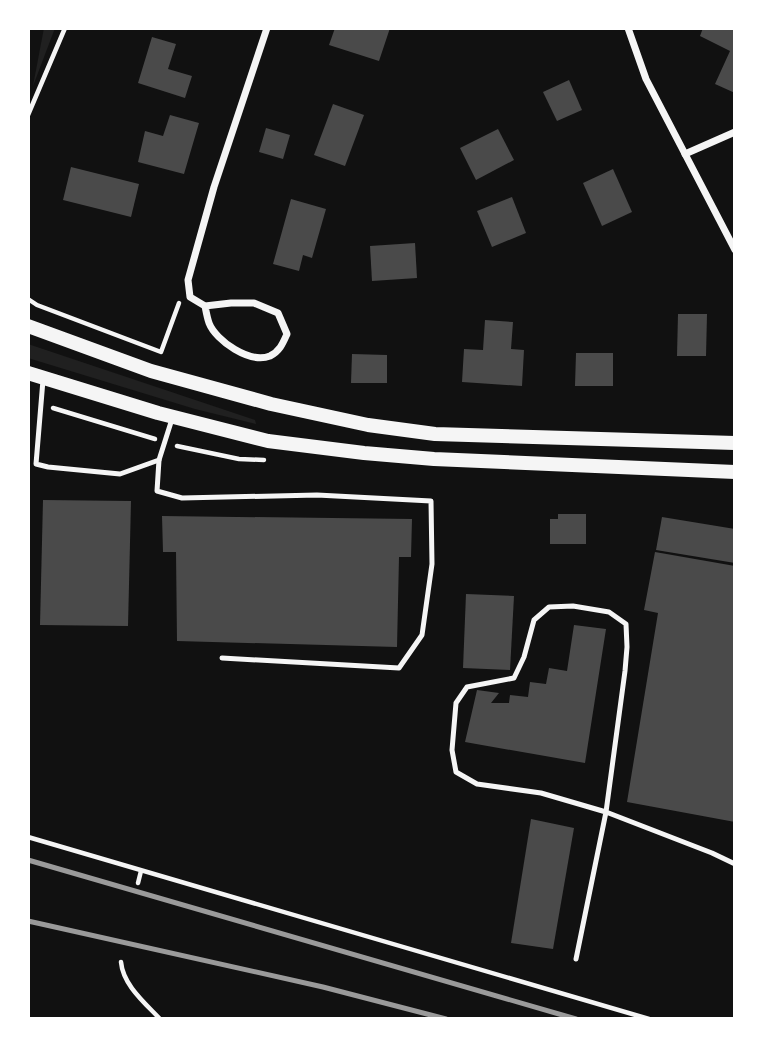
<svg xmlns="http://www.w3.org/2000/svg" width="763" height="1047" viewBox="0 0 763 1047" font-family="'Noto Serif',serif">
<rect width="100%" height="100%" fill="#111"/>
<g fill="#202020">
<path d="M44 28H55L33 86Z"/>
<path d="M28 344 255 420 256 424 195 409 28 358Z"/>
</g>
<g fill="#4a4a4a">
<path d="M335 28H390L379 61 329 45Z"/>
<path d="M703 28H735V93L715 84 730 51 700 36Z"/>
<path d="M152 37 176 44 168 69 192 76 185 98 138 83Z"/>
<path d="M569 80 582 110 557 121 543 92Z"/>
<path d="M333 104 364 115 345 166 314 155Z"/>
<path d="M170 115 199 123 184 174 138 162 145 131 163 136Z"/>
<path d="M266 128 290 135 283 159 259 152Z"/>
<path d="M498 129 514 160 476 180 460 148Z"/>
<path d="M71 167 139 184 131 217 63 200Z"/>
<path d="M613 169 632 212 602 226 583 183Z"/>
<path d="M512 197 526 233 492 247 477 211Z"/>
<path d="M291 199 326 209 312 258 303 255 299 271 273 264Z"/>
<path d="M415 243 417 278 372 281 370 246Z"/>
<path d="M678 314H707L706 356H677Z"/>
<path d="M485 320 513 322 511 349 524 350 522 386 462 382 464 349 483 350Z"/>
<path d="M576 353H613V386H575Z"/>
<path d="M352 354 387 355V383H351Z"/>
<path d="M43 500 131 501 128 626 40 625Z"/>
<path d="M558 514H586V544H550V519H558Z"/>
<path d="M162 516 412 519 411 557H399L397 647 177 641 176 552H163Z"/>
<path d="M662 517 735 529V563L656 550Z"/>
<path d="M655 552 735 566V822L627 802 658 613 644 610Z"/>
<path d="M466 594 514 596 510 670 463 668Z"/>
<path d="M574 625 606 629 585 763 465 742 477 690 499 693 491 703H509L510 695 528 697 530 682 546 684 549 668 567 671Z"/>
<path d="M531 819 574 828 553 949 511 943Z"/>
</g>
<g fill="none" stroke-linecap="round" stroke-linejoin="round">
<g stroke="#f5f5f5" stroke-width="4.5">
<path d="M28 115 65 28"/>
<path d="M28 299 37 305 161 352 179 303"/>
<path d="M53 408 155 439"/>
<path d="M177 446 239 459 264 460"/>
<path d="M28 837 649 1019"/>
<path d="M138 883 141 871"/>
<path d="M121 962C123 985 145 1003 160 1019"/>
</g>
<g stroke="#f5f5f5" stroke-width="5">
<path d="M43 380 36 464 48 467 120 474 159 460 172 419"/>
<path d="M159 460 157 491 182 498 317 495 431 501 432 564 422 635 399 668 222 658"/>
<path d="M576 959 606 812 625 671 627 647 626 624 609 612 573 606 549 607 534 620 524 657 514 678 467 687 456 703 452 750 456 772 477 784 541 793 606 812 712 853 735 864"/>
</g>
<g stroke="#f5f5f5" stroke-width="7">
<path d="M628 28 646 79 735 250"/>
<path d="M685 154 735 132"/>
<path d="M205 306C206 311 207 317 209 323 216 341 250 364 270 356 280 351 283 343 287 334L278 313 254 303H231L205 306 190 297 188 280 214 187 267 28"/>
</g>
<g stroke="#f5f5f5" stroke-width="14">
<path d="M28 326 151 371 271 404 368 425 435 434 735 443"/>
<path d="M28 373 158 413 268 441 364 453 434 459 735 472"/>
</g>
<g stroke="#9a9a9a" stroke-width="5">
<path d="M28 860 576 1019"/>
<path d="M28 921 323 987 446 1019"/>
</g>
</g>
<rect width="763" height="1047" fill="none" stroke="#ffffff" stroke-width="60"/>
</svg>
